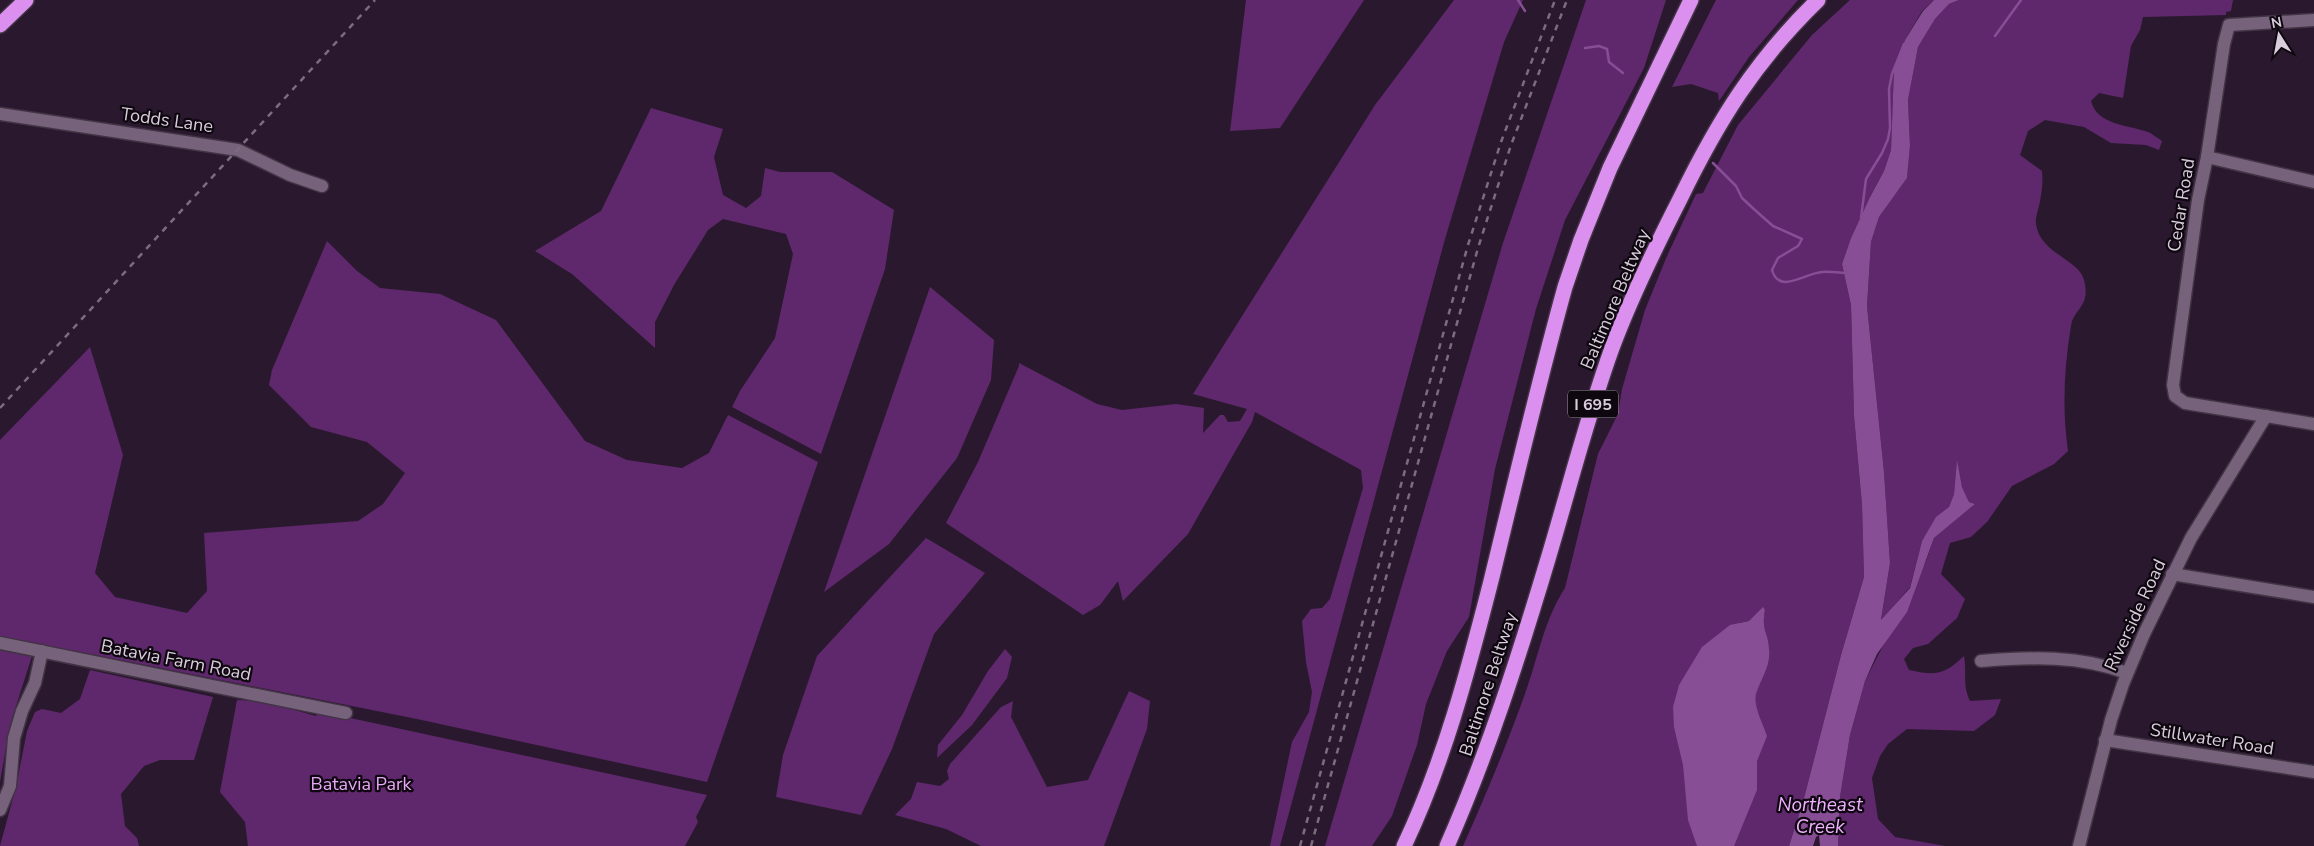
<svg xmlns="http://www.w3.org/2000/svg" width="2314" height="846" viewBox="0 0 2314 846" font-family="'Nunito Sans',sans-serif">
<rect width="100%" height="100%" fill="#2a192e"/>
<g fill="#5f286c" fill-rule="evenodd">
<path d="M1246 0H1364L1280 128 1230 131Z"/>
<path d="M1454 0H1523L1504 42 1445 239 1280 846H1270L1292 742 1309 712 1312 692 1306 662 1302 621 1311 609 1322 608 1330 599 1363 488 1361 470 1255 412 1252 422 1188 534 1123 601 1118 581 1100 605 1083 615 946 523 978 462 1019 366V363L1097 404 1122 410 1176 404 1204 408 1203 433 1220 415H1224L1228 422 1240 421 1247 409 1193 394 1375 105Z"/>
<path d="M1586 0H1666L1644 68 1565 220 1536 309 1495 469 1469 617 1447 651 1426 704 1417 745 1392 816 1372 846H1325L1503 243Z"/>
<path d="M1716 0H1798L1749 57 1719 101 1718 93 1691 84 1672 87Z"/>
<path d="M1850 0H1934L1922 11 1905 40 1894 68 1891 150 1884 171 1869 199 1851 238 1842 264 1851 305 1854 416 1862 505 1864 577 1841 655 1803 802 1789 846H1463C1486 795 1507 744 1526 691 1538 657 1545 618 1565 588L1598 454 1618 414 1622 389 1645 310 1667 256 1696 194 1703 193 1738 125 1812 35ZM1765 610 1762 628 1739 623 1749 621Z"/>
<path d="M1959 0H2233L2231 11 2226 12V15L2143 17 2140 30 2131 46 2123 98 2099 93 2091 101C2097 125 2128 125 2148 132 2153 134 2157 138 2162 141L2159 150 2146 145 2111 143 2084 127 2045 120 2028 131 2020 155 2042 171C2043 181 2042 191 2040 201 2039 208 2035 217 2036 224 2040 254 2079 259 2084 280 2091 307 2074 308 2071 326 2064 368 2062 409 2068 451L2054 464 2012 486 1987 522 1971 537 1950 543 1941 574 1965 599 1957 618 1928 644 1913 648 1904 659 1909 670C1936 676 1944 675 1964 656 1967 675 1962 684 1970 701L2001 699 1995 715 1974 731 1907 729 1888 744 1880 756 1872 778 1878 819 1895 837 1945 846H1838L1840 797 1850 735 1865 681 1926 561 1934 538 1975 504 1969 502 1962 487 1957 462 1954 494 1949 507 1922 541 1910 587 1881 621 1890 563 1884 472 1867 306 1871 242 1879 217 1907 178 1910 146 1908 100 1918 47 1935 19 1949 4Z"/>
<path d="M651 108 723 129 714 157 723 195 746 208 761 196 765 168 780 172H832L894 210 885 269 821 454 732 407 740 391 775 338 793 254 786 234 723 219 708 230 674 285 655 322V348L572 274 535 251 601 211Z"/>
<path d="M327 241 357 271 380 288 440 294 496 320 585 441 627 460 682 468 709 453 728 415 818 462 707 782 417 719 0 636V440L90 347 123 455 95 573 115 597 187 613 207 591 204 533 358 521 383 504 405 473 367 442 311 427 269 385 272 370Z"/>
<path d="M930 287 994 340 991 380 957 458 889 544 824 592Z"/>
<path d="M926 538 985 573 934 634 892 749 861 815 776 797 783 755 817 656Z"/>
<path d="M0 649 32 656 10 725 0 782Z"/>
<path d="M1005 649 1012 657 1007 678 972 725 937 758 938 745 962 715 988 671Z"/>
<path d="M90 670 213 697 194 760H160L144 766 121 794 125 826 137 838 139 846H0L16 787 27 731 35 712 42 709 61 713 80 699Z"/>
<path d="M1129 691 1150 701 1147 729 1104 846H981L946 829 895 815 911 799 917 782 940 786 949 779 947 771 950 764 1001 707 1013 701 1011 717 1047 787 1088 780Z"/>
<path d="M237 700 262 701 316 716 318 711 707 795 696 817 698 822 685 846H248L245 822 220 792Z"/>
</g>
<g fill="#874d95">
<path d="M1934 0H1959L1949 4 1935 19 1918 47 1908 100 1910 146 1907 178 1879 217 1871 242 1867 306 1884 472 1890 563 1881 620 1910 588 1922 541 1936 517 1949 507 1954 494 1957 460 1962 487 1969 502 1975 504 1934 538 1907 612 1877 654 1865 681 1850 735 1840 797 1838 846H1820L1819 835 1816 837 1813 846H1789L1803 802 1841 655 1864 577 1862 505 1854 416 1851 305 1842 264 1851 238 1869 199 1884 171 1891 150 1894 68 1905 40 1923 11Z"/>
<path d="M1763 607 1765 610C1761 632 1768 631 1769 649 1771 666 1761 678 1756 694 1753 706 1763 724 1767 736L1757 761V790L1734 846H1697L1688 820 1683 765 1674 727 1673 707 1679 685 1702 647 1730 625 1749 621Z"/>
</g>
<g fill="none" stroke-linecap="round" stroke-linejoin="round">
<g stroke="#874d95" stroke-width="2.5">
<path d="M1518 0 1525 11"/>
<path d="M1995 36 2021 0"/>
<path d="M1585 48 1599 46 1607 49 1609 62 1623 73"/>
<path d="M1713 163 1736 186 1742 198 1756 211 1773 226 1802 239 1798 246 1778 258 1772 270C1779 295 1805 273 1822 272 1830 271 1838 273 1846 273"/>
<path d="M1861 218 1866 179 1882 153 1888 139 1890 128 1889 89 1892 74 1904 44"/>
</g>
<defs>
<g id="minor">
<path d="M2314 20 2229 25 2224 44 2207 157 2198 200 2173 385 2175 396 2185 403 2314 424"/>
<path d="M0 114 238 150 290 175 322 186"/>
<path d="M2207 157 2314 182"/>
<path d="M2172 574 2314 597"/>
<path d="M0 643 346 713"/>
<path d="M1981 661C2031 657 2079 655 2127 673"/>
<path d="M2105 740 2314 772"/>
<path d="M0 810 10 786 14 738 22 711 35 683 42 651"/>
<path d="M2079 846 2111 720 2123 684 2144 634 2191 538 2266 416"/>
</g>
<g id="highway">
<path d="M0 25 26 0"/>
<path d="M1404 846C1444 762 1468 671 1491 581 1515 483 1538 384 1565 287L1581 240 1610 168 1691 0"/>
<path d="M1447 846C1488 753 1519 656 1548 559 1569 489 1587 417 1612 348 1631 297 1655 248 1680 199 1718 121 1755 61 1818 0"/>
</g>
</defs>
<use href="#minor" stroke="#423445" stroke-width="15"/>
<use href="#highway" stroke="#423445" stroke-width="18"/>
<use href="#minor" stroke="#76627b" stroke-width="12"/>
<use href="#highway" stroke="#db8fee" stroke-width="15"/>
<g stroke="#7b6d7f" stroke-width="2.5" stroke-dasharray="6 6" stroke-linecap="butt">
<path d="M0 408 375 0"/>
<path d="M1300 846 1468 245 1501 142 1555 0"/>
<path d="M1311 846 1478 248 1511 145 1567 0"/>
</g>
</g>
<g text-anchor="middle" stroke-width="4.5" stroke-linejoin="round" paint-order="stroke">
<rect fill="#0e0710" stroke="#9b929e" stroke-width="1" x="1568" y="390.5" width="50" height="27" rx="4"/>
<g font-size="16" font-weight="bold" fill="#d8cddb">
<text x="1593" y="410">I 695</text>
</g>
<g font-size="18" fill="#d8cddb" stroke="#0e0710">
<text transform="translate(167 120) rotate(8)" y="6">Todds Lane</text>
<text transform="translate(2181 205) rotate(-81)" y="6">Cedar Road</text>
<text transform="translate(1615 299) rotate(-67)" y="6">Baltimore Beltway</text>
<text transform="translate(2135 615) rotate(-65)" y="6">Riverside Road</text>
<text transform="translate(176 660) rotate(11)" y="6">Batavia Farm Road</text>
<text transform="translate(1488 684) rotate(-72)" y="6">Baltimore Beltway</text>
<text transform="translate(2212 739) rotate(9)" y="6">Stillwater Road</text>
</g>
<g font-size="18" fill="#e6a8f6" stroke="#0e0710">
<text x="361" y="790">Batavia Park</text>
</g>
<g font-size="19" font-style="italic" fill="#efb0fe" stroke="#0e0710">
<text x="1820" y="811">Northeast<tspan x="1820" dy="22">Creek</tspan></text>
</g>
</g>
<g transform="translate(2279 35) rotate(349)" stroke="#0e0710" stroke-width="4" paint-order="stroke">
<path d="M0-4L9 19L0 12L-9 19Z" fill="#d8cddb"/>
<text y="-8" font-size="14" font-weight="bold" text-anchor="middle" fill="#d8cddb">N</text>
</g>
</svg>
